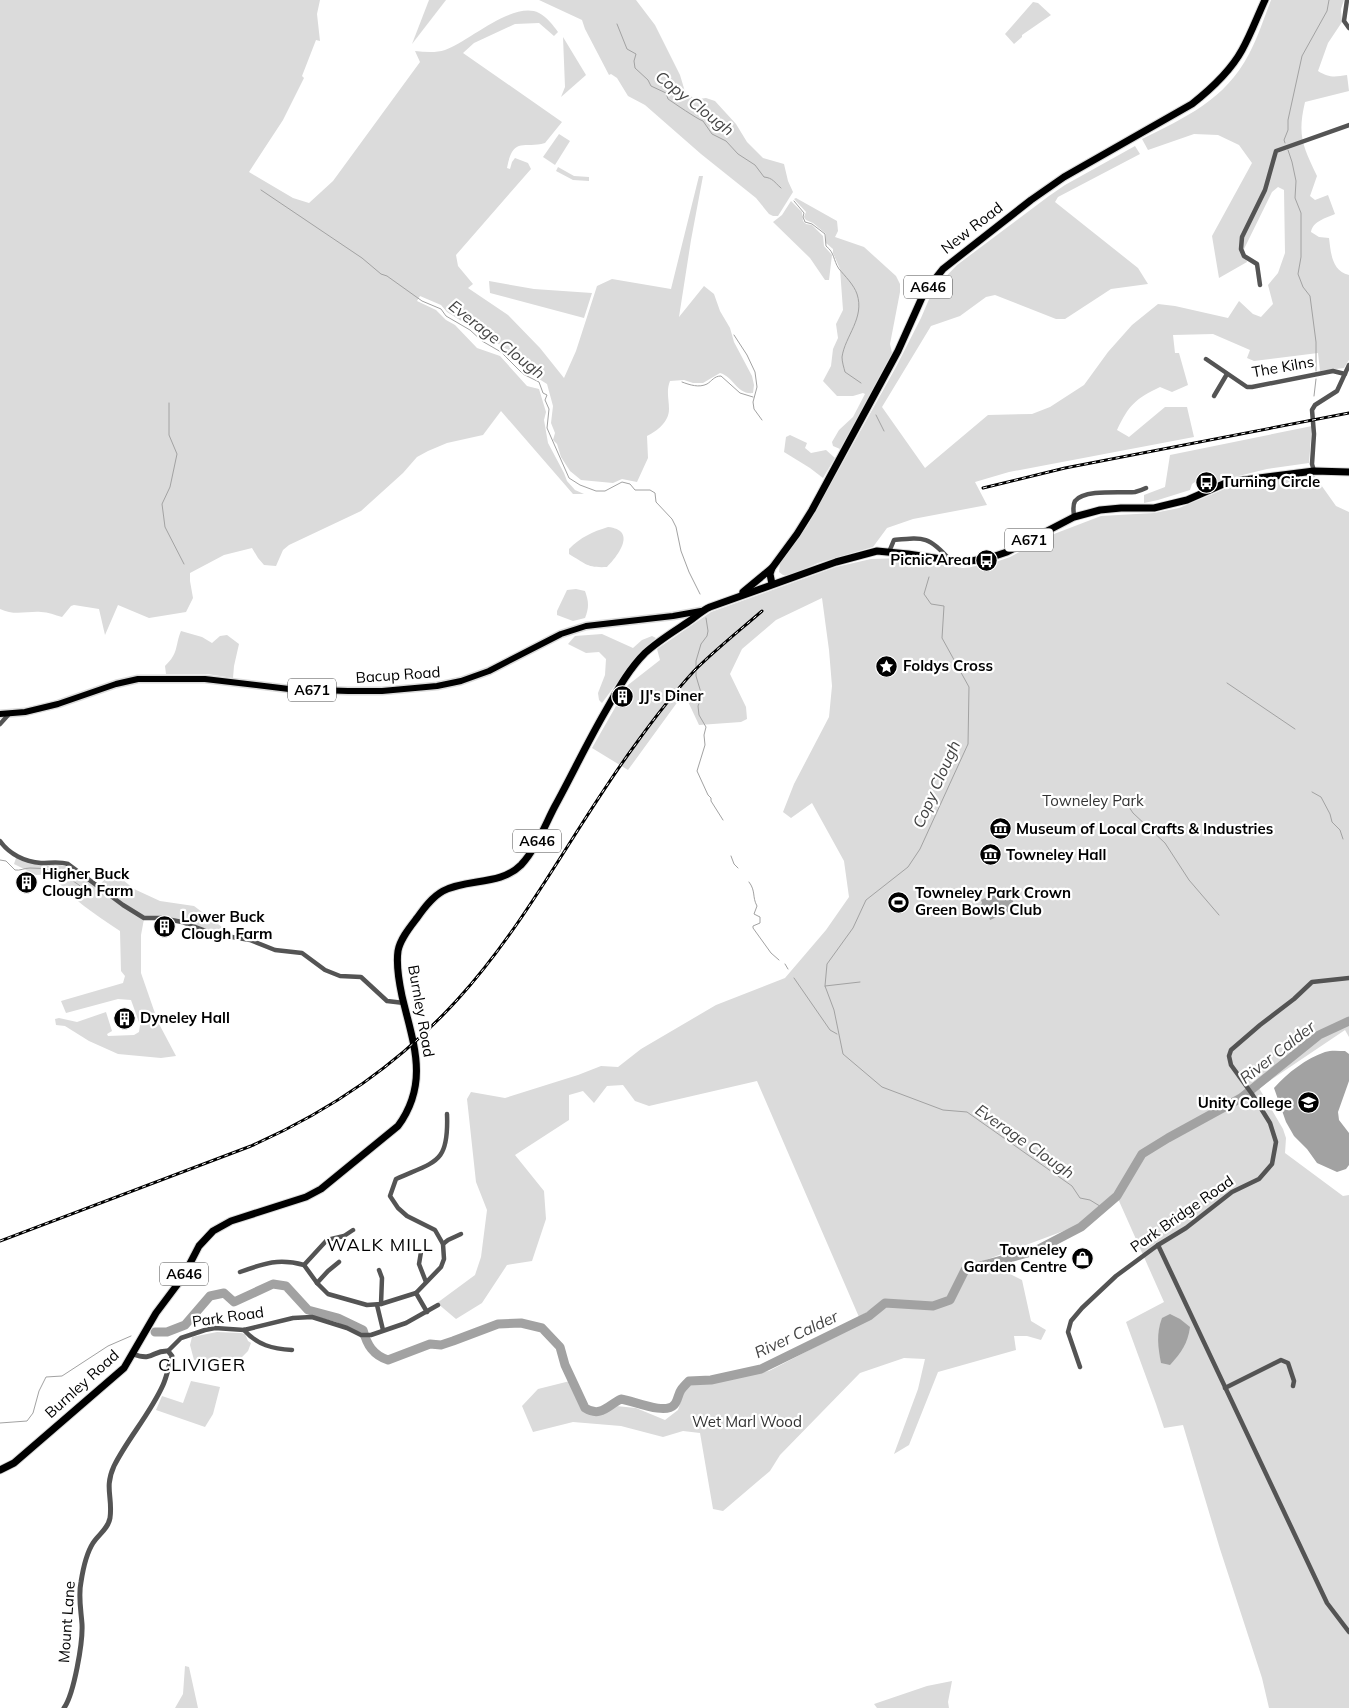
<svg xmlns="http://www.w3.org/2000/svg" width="1349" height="1708" viewBox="0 0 1349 1708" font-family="Mulish,sans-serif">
<rect width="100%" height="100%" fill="#fff"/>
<g fill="#dbdbdb">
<path d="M0 0H320L317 14 320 41 316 40 302 76 304 78 283 120 249 172 293 198 309 203 333 181 420 62 415 51C425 52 436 53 445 50 468 42 514 0 539 13 547 17 553 25 558 32L554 36 539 23 515 24 474 43 463 53 562 122 545 143C523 149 513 136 507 168L510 169 512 162 515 158 528 163 531 169 456 255 458 266 473 284 468 288 508 315 540 348 564 378 576 351 597 286 612 279 671 289 699 176H703L691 240 679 317 704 286 714 294 720 311 730 328 734 342 752 376 754 385 753 393C737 395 734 377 720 373L703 383H693L684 380 670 381C666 391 669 399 669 409 669 422 657 431 647 436L648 458 637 482 622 479 613 483 581 480 570 471 561 457 557 444 553 440 555 433 551 423 553 406 547 384 528 372 508 350 447 312 441 305 420 296 417 301 436 310 446 320 455 325 477 348 500 356 527 386 539 389 546 412 544 420 548 443 564 473 567 481 575 490 584 494H573L501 411 483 435 447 443 428 451 417 457 403 473 361 511 289 545 283 550 276 566 264 565 258 558 252 548 224 555 190 573V581L193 598 186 612 149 618 118 605 105 635 99 609 74 605 71 606 62 617C55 615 48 612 41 612 27 611 14 616 0 609Z"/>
<path d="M429 0H446L412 44Z"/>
<path d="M539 0H636L655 25 680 75 686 95 699 99 706 98 715 101 736 124 747 142 763 158 784 164 788 181 793 192 778 216H773L769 214 756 198 701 154 645 105 628 96 617 78 611 74 609 75 585 29 582 20Z"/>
<path d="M1271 0H1344L1341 9 1342 22 1328 43 1318 71C1329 78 1335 77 1347 75L1349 91 1305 102C1297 136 1303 146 1317 176L1310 196 1315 200 1328 195 1335 214C1326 218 1313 221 1311 232L1319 237 1329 238C1331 254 1332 271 1349 275V360L1344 368 1320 371 1318 353 1254 361 1247 358 1250 350 1213 334 1173 335 1175 353H1179L1188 385 1172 392 1160 387C1135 399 1129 405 1117 430L1129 437 1165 407H1187L1194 437 1009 472 975 482 987 505 913 519 887 528 873 547 818 563 788 576 783 575 779 572 780 563 808 525 896 367 921 318 933 290 957 265 1049 196 1065 185 1135 146 1140 154 1058 197 1055 202 1138 268 1148 284 1111 289 1065 319H1056L995 295 986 297 960 316 931 326 882 407 925 468 988 415 1032 414 1050 407 1084 385 1108 352 1132 325 1158 304 1175 306 1228 318 1239 301 1253 314 1261 317 1273 304 1268 285 1278 273 1285 253 1284 190 1278 187 1272 192 1244 249 1247 262 1219 278 1212 236 1252 163 1239 145 1218 135 1194 134 1148 150 1142 139C1186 117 1225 100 1249 54 1258 37 1264 18 1271 0Z"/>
<path d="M1033 2 1038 3 1051 15 1022 35V37L1014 44 1005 34Z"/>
<path d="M563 37 586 75 561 97 565 87Z"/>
<path d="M559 134 570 141 555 165 543 157Z"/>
<path d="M558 167 574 176 589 177V181L573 180 556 171Z"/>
<path d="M796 198 837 221 838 231 835 237 864 247 896 276 900 284V292L890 344 892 353 840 449 833 446 832 442 839 430 853 417 865 394 863 393 853 396H837L823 381 831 366 833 349 838 338 836 324 843 310 840 269 833 253V249L826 243V234L813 223 806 220 804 217 806 212 794 199Z"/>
<path d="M791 201 802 212 803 221 806 224 812 225 823 236 824 246 832 255 829 280H825L810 258 773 222 782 215Z"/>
<path d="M489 281 534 289 592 293 584 318 490 293Z"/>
<path d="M1312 426 1309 463 1267 469 1214 482 1198 480 1192 484 1190 490 1158 500 1144 503V495L1165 487 1170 455Z"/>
<path d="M790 435 807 443 805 448 811 453 826 450 835 458 823 478 810 468 784 452 786 437Z"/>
<path d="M1314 475 1336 506 1349 512V1037L1345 1030 1259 1088 1283 1129 1286 1138 1285 1153 1343 1196 1349 1195V1708H1269L1262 1678 1220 1549 1183 1425 1164 1428 1156 1404 1126 1322 1164 1302 1115 1192 1085 1220 1077 1226 964 1268 949 1298 933 1304 883 1302 859 1317 757 1081 649 1106 635 1101 623 1085 607 1086 594 1103 583 1091 569 1095V1120L515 1155 544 1191 546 1219 532 1261 507 1265 482 1303 456 1319 437 1303 475 1275 481 1257 487 1210 476 1182 467 1099 471 1092 505 1098 578 1075 601 1066 618 1067 641 1049 716 1005 785 978 826 930 849 897 844 861 812 803 791 818 783 812 794 784 829 717 832 686 829 650 822 598 776 620 742 649 730 674 746 707 747 719 741 722 699 725 684 693 628 770 592 748 628 685 660 660 657 649 711 612 836 567 871 559 905 558 963 568 990 564 1010 557 1054 534 1101 516 1154 513 1179 508 1227 488 1256 482Z"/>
<path d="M608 527C637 530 619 555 607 567 587 568 586 564 569 554V549C581 537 592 532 608 527Z"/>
<path d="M576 589 585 591C589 602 589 608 585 618L573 621 557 615V611L567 590Z"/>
<path d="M181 631 202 637 212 643 220 636 227 635 239 644 234 666 233 678 207 674H166L165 666C179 653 175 645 181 631Z"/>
<path d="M602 634 633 648 642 640 652 636 656 638 639 653 602 703 599 700 598 693 605 675 606 659 599 652 586 653 568 644 575 636Z"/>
<path d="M16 858 66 866 83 874 98 887 112 871 134 889 160 901 194 906 222 927 214 934 182 922 144 919 141 935V973L158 1022 176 1056 161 1058 118 1054 89 1041 65 1026 56 1025 55 1019 59 1018 77 1022 106 1012 112 1031 107 1034 108 1036 134 1035 139 1032 140 1025 131 1000 118 999 66 1013 61 1001 123 983 125 976 121 971 120 931C95 914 70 899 52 874L36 875 14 864Z"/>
<path d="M1006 1259 1004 1271 1022 1280 1031 1321 1046 1330 1041 1340 1027 1336H1014L1016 1350 938 1372 909 1445 894 1454 918 1389 925 1359 904 1358 860 1373 780 1455 770 1471 723 1511 713 1509 700 1433 683 1431 663 1437 621 1426 573 1422 533 1432 522 1406 538 1389 570 1381 582 1408 590 1415 603 1413 616 1406 636 1408 665 1420 678 1410 685 1388 695 1381 769 1371 865 1321 886 1305 933 1309 952 1302 968 1272Z"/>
<path d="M217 1332 241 1333 245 1334 248 1341 251 1343 248 1351 234 1365 228 1363 194 1360 190 1345 192 1337Z"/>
<path d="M191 1381 220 1387 213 1414 205 1427 156 1410 162 1396 183 1403Z"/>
<path d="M185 1666 189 1667 198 1708H175L183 1694Z"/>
<path d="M952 1681 948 1702 949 1708H877L874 1704 927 1686Z"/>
</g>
<g fill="#a2a2a2">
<path d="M1001 890 1002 893H1008L1013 898V903L1009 908 1010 911 990 920 989 917 980 916 978 908 982 903 981 900Z"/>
<path d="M1345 1051 1349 1054V1081L1338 1112 1339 1120 1349 1133V1165L1346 1169 1337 1172 1317 1163 1307 1149 1294 1136 1286 1122 1274 1088C1287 1073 1307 1058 1325 1052 1331 1050 1339 1051 1345 1051Z"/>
<path d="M1170 1314 1180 1319 1190 1327C1188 1343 1181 1353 1170 1365L1161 1363C1158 1347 1156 1334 1162 1318Z"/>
</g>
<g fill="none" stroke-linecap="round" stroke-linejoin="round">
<g stroke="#a2a2a2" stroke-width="1">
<path d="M617 24 627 49 636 54 634 61 635 68 648 80 651 86 666 93 668 99C674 103 697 119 703 121L712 134 726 141 738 154 755 165 764 177C773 178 774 182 781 188"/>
<path d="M1285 143 1284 140 1288 130V120L1302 56 1327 11 1329 0"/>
<path d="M1288 150 1292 162 1296 181 1295 198 1301 213V257L1298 274 1303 287 1310 296 1316 342V371"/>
<path d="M261 190 362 258 381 274 387 276 422 301 441 309 446 316 470 330 482 341 501 352 523 374 539 382 543 393 547 395 545 400 549 409 547 428 569 478 580 485 596 491H605L622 482 630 484 635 490H650L655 493 656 502 672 519 676 527 681 551 689 572 700 594"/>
<path d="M794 201 804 213 803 217 805 222 812 224 825 234 826 246C835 253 833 260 839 269 845 276 854 285 857 294 865 318 845 336 842 357 842 362 844 368 845 372L861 383"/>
<path d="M734 335 747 355 755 372 757 387 753 402 754 409 762 420"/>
<path d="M682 382C690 385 699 388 707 384 712 381 714 376 721 376L740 393 753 397"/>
<path d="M1314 396 1316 379"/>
<path d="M169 403V435L177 454 170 487 162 504 165 527 184 564"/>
<path d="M876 415 884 431"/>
<path d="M706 618 708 631 707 636 701 644 696 661V676L702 696 698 706 699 715 706 727 704 735 705 745 697 771 708 795 711 798V801L723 820"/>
<path d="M1227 683 1295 729"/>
<path d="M1312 792 1321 797 1330 814 1332 822 1340 830 1343 839"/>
<path d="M1127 804 1133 813 1165 843 1189 880 1219 915"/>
<path d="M731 856 734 864 738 868"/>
<path d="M0 860 6 861 15 870C20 871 24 868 30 868 56 868 67 876 87 891"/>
<path d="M749 882C756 891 752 897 757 906L754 914 760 917V923L753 926V928L771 953 779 960"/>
<path d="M785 964 788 969"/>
<path d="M794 978 830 1030 837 1034"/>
<path d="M860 982 825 986 834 1010 843 1054 882 1087 943 1110 967 1112 1072 1186 1080 1198 1090 1200 1103 1208"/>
<path d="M825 986 827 964 853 928 866 900 908 867 920 849 968 744 969 687 942 638 944 606 931 604 924 594 929 577"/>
<path d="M0 1423 27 1421 33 1413 39 1391 46 1377 62 1376 108 1346 131 1336"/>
</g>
<path stroke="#a2a2a2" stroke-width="9" d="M155 1332H167L185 1325 210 1296 224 1293 234 1302 273 1284 286 1286 308 1310 338 1318 363 1330C367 1345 373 1355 388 1360L430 1344 441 1345 453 1341 498 1324 521 1323 542 1328 560 1347 565 1365 585 1408C601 1418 608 1405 621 1399 634 1401 665 1415 674 1405 678 1401 678 1394 681 1390 683 1387 686 1384 689 1381L711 1380 761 1369 869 1316 885 1303 933 1306 950 1300 965 1270 1035 1251 1081 1227 1117 1196 1142 1154 1168 1138 1241 1098 1319 1035 1349 1021"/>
<defs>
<path id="primary" d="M0 714 25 712 58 704 116 684 138 679H205L289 689 348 691H382L437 686 461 681 489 671 561 634 586 626 673 616 701 611"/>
<g id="trunk">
<path d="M772 584 770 574 772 568 797 534 812 510 898 351 924 293 943 269 1031 200 1064 177 1192 104C1211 89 1230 72 1242 50 1251 34 1257 17 1265 0"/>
<path d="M743 592 772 568"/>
<path d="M0 1470 14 1463 124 1368 156 1313 183 1277 199 1246 213 1231 231 1221 306 1197 321 1189 398 1126C430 1082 413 1043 402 996 399 982 396 965 398 951 400 939 410 927 417 918 424 908 432 897 443 891 468 878 500 886 521 865 536 849 545 825 555 806 572 775 587 743 605 712 617 691 628 670 645 653 658 641 673 632 688 622 696 617 701 611 710 607L836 562 877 551 908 554 961 562 986 559 1007 552 1074 517 1100 510 1121 508H1154L1187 500 1228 482 1314 471 1349 472"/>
</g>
</defs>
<use href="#primary" stroke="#dbdbdb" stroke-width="9"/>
<use href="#trunk" stroke="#dbdbdb" stroke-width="9"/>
<g stroke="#545454" stroke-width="4.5">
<path d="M1347 0 1344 21 1349 28"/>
<path d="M1260 285 1257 264 1244 256 1241 249 1242 237 1265 190 1276 151 1349 125"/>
<path d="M1206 359 1247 387H1252L1333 371 1345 374"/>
<path d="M1214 396 1227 374"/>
<path d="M1314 471 1312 464 1314 434 1312 410 1315 405 1337 391 1349 365"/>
<path d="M1074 517C1074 512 1072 506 1075 501 1084 489 1122 493 1135 492 1139 491 1142 490 1146 488"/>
<path d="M889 552 894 540C924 537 929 536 950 560"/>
<path d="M0 724 9 714"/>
<path d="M0 841C9 854 25 862 41 863 50 863 59 861 68 864L123 905 144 918H161L182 922 214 934 250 940 275 950 302 953 325 970 340 976 361 977 387 1001 404 1003"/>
<path d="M353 1230 344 1236 327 1240 304 1265 317 1283 328 1294 367 1305 381 1304 416 1293"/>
<path d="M443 1244 448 1240 461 1234"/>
<path d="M1158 1245 1327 1603 1349 1632"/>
<path d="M421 1252 419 1264 426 1282"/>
<path d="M379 1270 382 1278 381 1304"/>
<path d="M240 1272C265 1263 279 1258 304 1265"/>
<path d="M317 1283 328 1271 339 1262"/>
<path d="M377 1305 383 1330"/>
<path d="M427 1312 416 1293 441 1267 444 1259 443 1244 435 1230 407 1216 398 1208 390 1196 396 1179C436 1161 449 1164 447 1114"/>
<path d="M244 1330C257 1345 273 1349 292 1350"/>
<path d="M168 1351 181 1338 205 1330 215 1328 244 1330 293 1318 312 1317 347 1328 361 1335H371L406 1323 438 1305"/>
<path d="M1080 1367 1068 1332 1071 1321 1082 1308 1116 1276 1158 1245 1186 1228 1232 1192 1259 1179 1272 1164 1276 1142 1270 1123 1252 1094 1231 1065 1229 1056 1231 1050 1260 1025 1294 999 1312 982 1349 978"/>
<path d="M1225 1388 1281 1360 1288 1363 1294 1381 1293 1386"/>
</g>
<path stroke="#545454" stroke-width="5" d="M64 1708C74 1694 83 1642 82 1624 81 1610 78 1596 81 1582 83 1569 86 1554 93 1543 99 1534 108 1529 110 1518 113 1497 104 1488 114 1466 128 1438 150 1414 163 1385 167 1376 169 1365 172 1356L168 1351C152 1350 154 1362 133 1354"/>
<use href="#primary" stroke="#000" stroke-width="6"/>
<use href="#trunk" stroke="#000" stroke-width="7"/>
<defs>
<g id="rail">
<path d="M983 488 1065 468 1349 413"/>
<path d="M0 1241 251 1146C332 1110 399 1064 458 999 528 922 574 828 635 745 653 720 673 694 694 671 715 650 739 631 762 611"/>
</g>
</defs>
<use href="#rail" stroke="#000" stroke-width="3"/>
<use href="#rail" stroke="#fff" stroke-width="1" stroke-dasharray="4" stroke-linecap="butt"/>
</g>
<defs>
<symbol id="bus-disc" viewBox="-11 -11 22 22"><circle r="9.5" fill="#000" stroke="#fff"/><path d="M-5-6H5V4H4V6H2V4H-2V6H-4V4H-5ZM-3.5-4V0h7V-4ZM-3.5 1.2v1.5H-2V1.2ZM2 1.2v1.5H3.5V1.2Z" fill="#fff"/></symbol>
<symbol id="sight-disc" viewBox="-11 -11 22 22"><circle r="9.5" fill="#000" stroke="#fff"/><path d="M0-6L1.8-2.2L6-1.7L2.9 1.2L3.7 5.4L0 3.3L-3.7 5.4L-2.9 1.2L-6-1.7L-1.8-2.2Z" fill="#fff"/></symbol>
<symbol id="building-disc" viewBox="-11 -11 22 22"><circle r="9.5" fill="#000" stroke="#fff"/><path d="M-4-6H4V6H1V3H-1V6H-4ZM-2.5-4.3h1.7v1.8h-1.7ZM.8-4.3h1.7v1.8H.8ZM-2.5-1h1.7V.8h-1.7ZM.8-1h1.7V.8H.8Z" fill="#fff"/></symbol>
<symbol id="museum-disc" viewBox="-11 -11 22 22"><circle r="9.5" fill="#000" stroke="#fff"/><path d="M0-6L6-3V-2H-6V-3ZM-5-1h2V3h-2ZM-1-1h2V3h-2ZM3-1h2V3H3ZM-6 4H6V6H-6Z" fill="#fff"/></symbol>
<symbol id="stadium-disc" viewBox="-11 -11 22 22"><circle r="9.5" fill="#000" stroke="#fff"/><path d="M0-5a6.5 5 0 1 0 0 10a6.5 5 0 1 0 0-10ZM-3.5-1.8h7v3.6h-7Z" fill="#fff"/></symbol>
<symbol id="school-disc" viewBox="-11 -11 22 22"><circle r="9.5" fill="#000" stroke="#fff"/><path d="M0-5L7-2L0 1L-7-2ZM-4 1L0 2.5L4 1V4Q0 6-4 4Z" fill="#fff"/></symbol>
<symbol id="shop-disc" viewBox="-11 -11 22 22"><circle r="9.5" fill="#000" stroke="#fff"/><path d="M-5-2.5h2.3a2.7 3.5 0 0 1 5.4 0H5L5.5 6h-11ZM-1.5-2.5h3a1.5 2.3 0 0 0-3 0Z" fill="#fff"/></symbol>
</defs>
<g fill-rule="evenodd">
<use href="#bus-disc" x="1194" y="470" width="25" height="25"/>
<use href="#bus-disc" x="974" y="548" width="25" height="25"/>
<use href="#sight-disc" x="874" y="654" width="25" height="25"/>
<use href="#building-disc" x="610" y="684" width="25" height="25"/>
<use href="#museum-disc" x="988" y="816" width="25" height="25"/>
<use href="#museum-disc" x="978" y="842" width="25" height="25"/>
<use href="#building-disc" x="14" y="870" width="25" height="25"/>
<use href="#stadium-disc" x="886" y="890" width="25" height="25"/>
<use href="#building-disc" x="152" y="914" width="25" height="25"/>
<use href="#building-disc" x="112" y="1006" width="25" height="25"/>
<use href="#school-disc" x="1296" y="1090" width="25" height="25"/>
<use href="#shop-disc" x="1070" y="1246" width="25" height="25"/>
</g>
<g text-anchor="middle" stroke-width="4.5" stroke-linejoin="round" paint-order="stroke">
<g fill="#fff" stroke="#4c4c4c" stroke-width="1">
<rect x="904" y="275.5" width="48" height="23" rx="4"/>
<rect x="1005" y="528.5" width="48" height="23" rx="4"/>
<rect x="288" y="678.5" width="48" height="23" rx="4"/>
<rect x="513" y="829.5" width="48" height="23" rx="4"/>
<rect x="160" y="1262.5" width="48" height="23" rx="4"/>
</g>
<g font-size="14" font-weight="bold" fill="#000">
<text x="928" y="292">A646</text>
<text x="1029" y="545">A671</text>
<text x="312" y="695">A671</text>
<text x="537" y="846">A646</text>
<text x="184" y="1279">A646</text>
</g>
<g font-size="15" fill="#000" stroke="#fff">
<text transform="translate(972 228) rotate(-38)" y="5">New Road</text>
<text transform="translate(1283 367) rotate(-10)" y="5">The Kilns</text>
<text transform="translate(398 675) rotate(-4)" y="5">Bacup Road</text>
<text transform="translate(421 1011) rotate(80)" y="5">Burnley Road</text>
<text transform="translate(1182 1214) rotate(-35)" y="5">Park Bridge Road</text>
<text transform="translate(228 1317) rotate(-8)" y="5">Park Road</text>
<text transform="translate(82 1384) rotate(-42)" y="5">Burnley Road</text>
<text transform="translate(67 1622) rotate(-86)" y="5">Mount Lane</text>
</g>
<g font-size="15" font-weight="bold" fill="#000" stroke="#fff" text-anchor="start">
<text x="1222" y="487">Turning Circle</text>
<text x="971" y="565" text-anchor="end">Picnic Area</text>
<text x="903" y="671">Foldys Cross</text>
<text x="639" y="701">JJ's Diner</text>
<text x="1016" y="834">Museum of Local Crafts &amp; Industries</text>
<text x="1006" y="860">Towneley Hall</text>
<text x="42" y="879">Higher Buck<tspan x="42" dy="17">Clough Farm</tspan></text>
<text x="915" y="898">Towneley Park Crown<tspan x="915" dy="17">Green Bowls Club</tspan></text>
<text x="181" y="922">Lower Buck<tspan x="181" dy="17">Clough Farm</tspan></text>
<text x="140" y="1023">Dyneley Hall</text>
<text x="1292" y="1108" text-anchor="end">Unity College</text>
<text x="1067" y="1255" text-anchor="end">Towneley<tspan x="1067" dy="17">Garden Centre</tspan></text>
</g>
<g font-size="15" fill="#323232" stroke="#fff">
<text x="1093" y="806">Towneley Park</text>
<text x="747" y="1427">Wet Marl Wood</text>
</g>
<g font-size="16" font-style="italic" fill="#434343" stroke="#fff">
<text transform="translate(695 103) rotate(38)" y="6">Copy Clough</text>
<text transform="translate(497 339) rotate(38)" y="6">Everage Clough</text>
<text transform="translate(936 784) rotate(-66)" y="6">Copy Clough</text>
<text transform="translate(1277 1052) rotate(-38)" y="6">River Calder</text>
<text transform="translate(1025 1141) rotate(35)" y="6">Everage Clough</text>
<text transform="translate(796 1334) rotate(-25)" y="6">River Calder</text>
</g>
<g font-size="18" letter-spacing="1" fill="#000" stroke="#fff">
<text x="380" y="1251">WALK MILL</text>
<text x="202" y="1371">CLIVIGER</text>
</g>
</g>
</svg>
